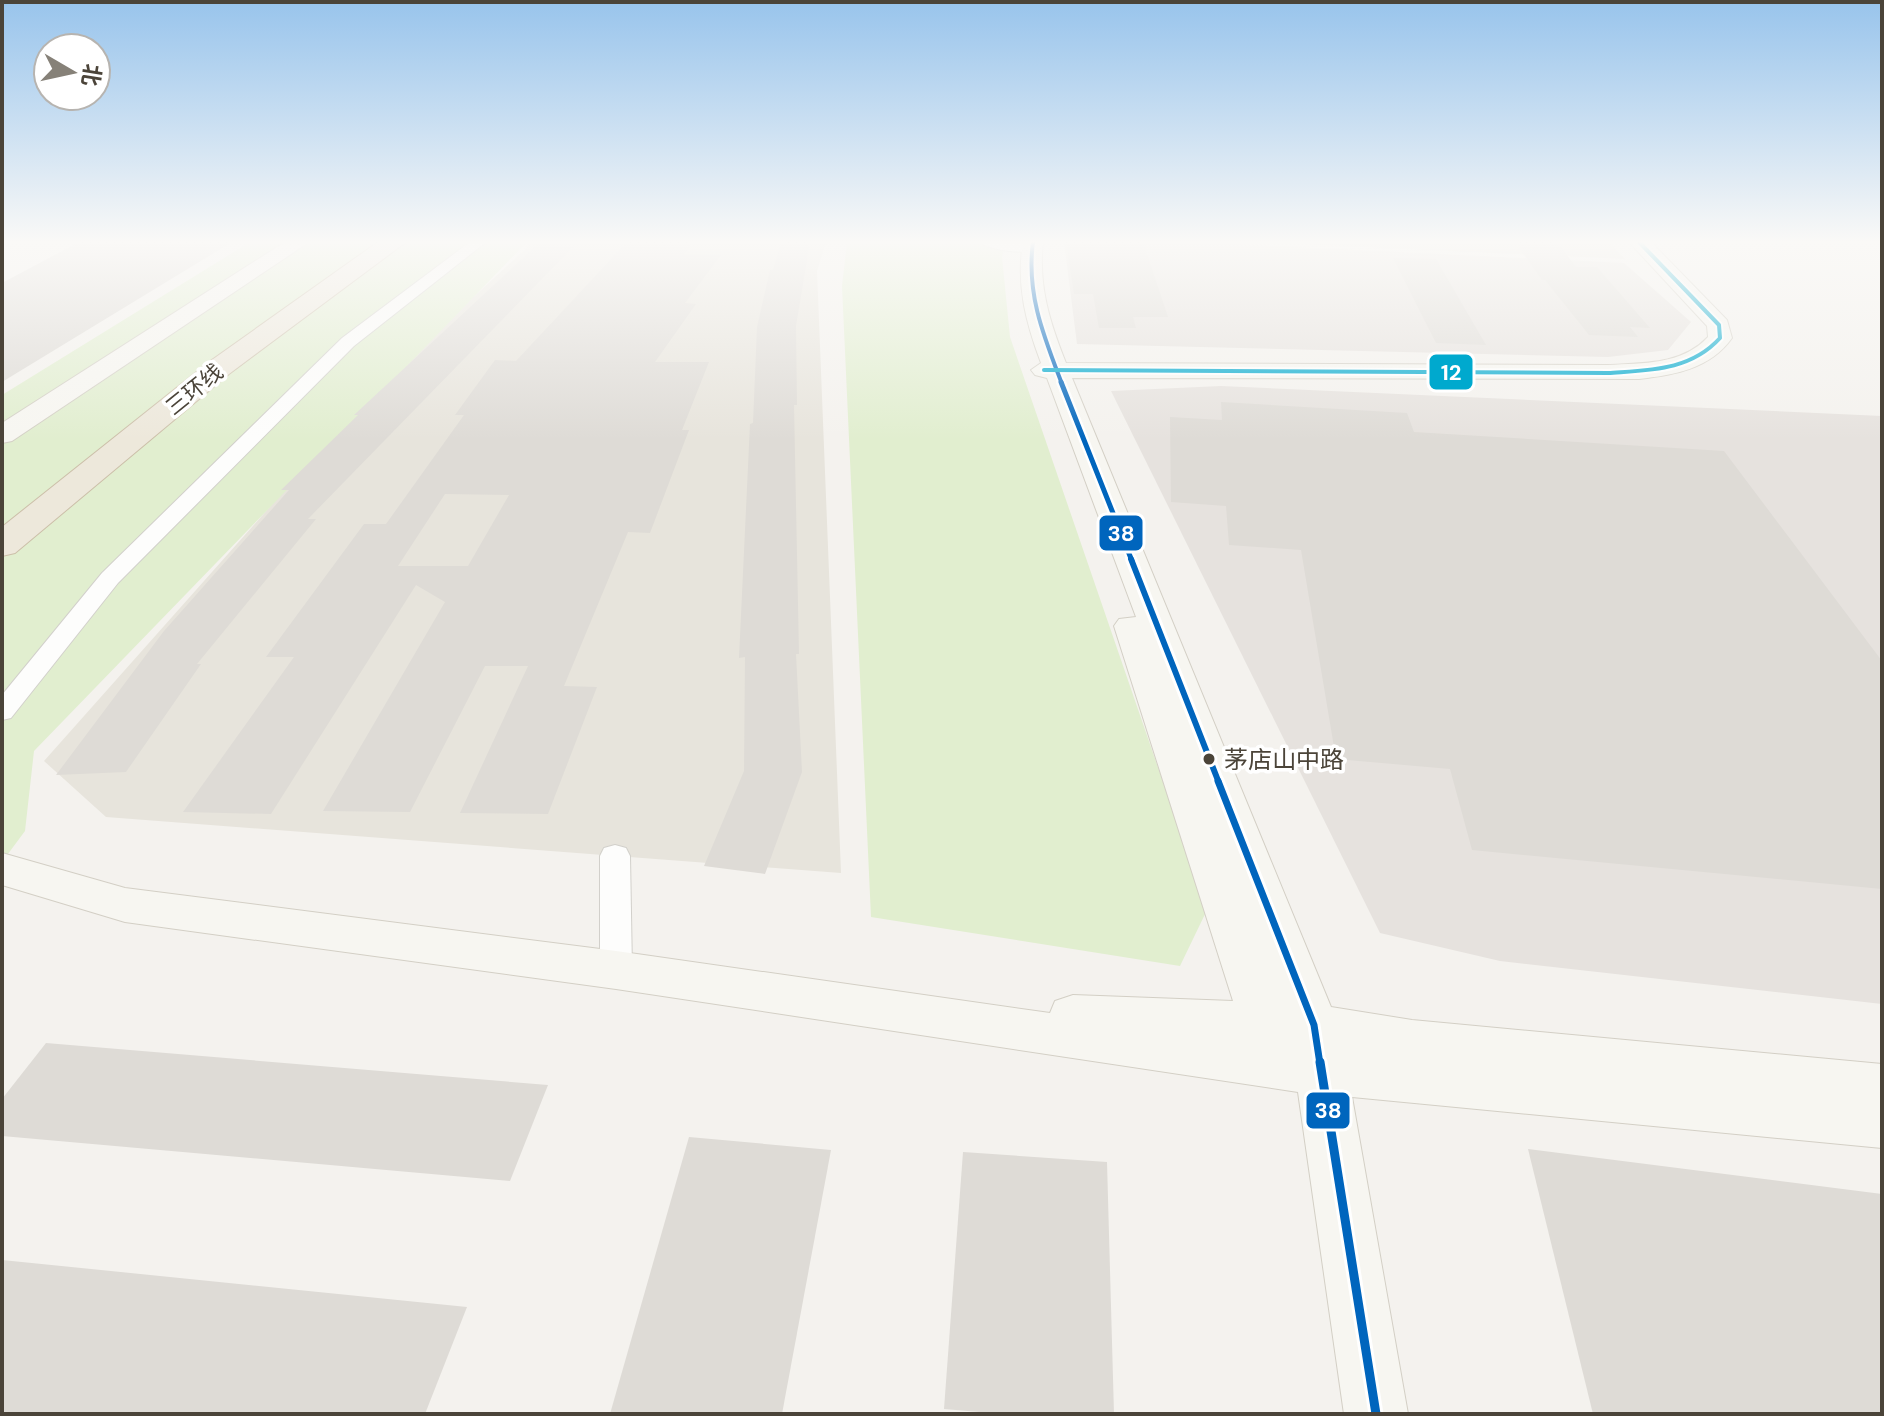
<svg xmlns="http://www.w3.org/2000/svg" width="1884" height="1416" viewBox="0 0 1884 1416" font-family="'DM Sans','Noto Sans SC',sans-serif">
<rect width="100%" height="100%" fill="#f4f2ee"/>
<g fill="#e7e4dc">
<path d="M533 242H826L817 271 841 873 106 817 44 761 381 382Z"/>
<path d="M1256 242H1609L1625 259Z"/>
</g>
<g fill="#e6e2de">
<path d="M1064 242H1195L1624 263 1691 322 1668 350 1608 357 1077 344Z"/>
<path d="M1221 386 1882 416V1004L1500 961 1380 933 1111 391Z"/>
</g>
<g fill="#e1eecf">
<path d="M250 242H527L34 751 25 831 2 862V395Z"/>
<path d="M847 242H1005L1002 257 1010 337 1207 910 1180 966 871 917 842 286Z"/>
</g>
<g fill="#dedbd6" fill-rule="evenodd">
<path d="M79 242H232L2 382V283Z"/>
<path d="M627 242H693L684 254 721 255 685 303 696 304 655 362H709L682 430H689L650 533 628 532 564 686 597 687 548 814 460 813 528 666H485L410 812 323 811 445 602 416 585 271 814 183 812 294 657H266L364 524H386L464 415H455L495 360 516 361ZM445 494 509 495 468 566H398Z"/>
<path d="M781 242H810L796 326 797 405H794L799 654H796L802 772 765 874 704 866 744 771 745 657 739 658 750 424 753 423 757 327 770 270H773Z"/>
<path d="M1066 242H1143L1168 317H1133L1136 328H1099L1093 294H1074Z"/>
<path d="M1515 242H1557L1576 267H1597L1650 328 1630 327 1638 337 1589 335 1545 280H1542Z"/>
<path d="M537 245 574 246 308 519H316L197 664H201L126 772 56 775 164 631 289 490H281L358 415H354Z"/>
<path d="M1393 258 1436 259 1486 345 1436 343Z"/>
<path d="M1221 402 1407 413 1414 432 1724 451 1882 661V889L1472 850 1450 769 1336 759 1301 550 1229 545 1226 506 1171 502 1170 417 1222 420Z"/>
<path d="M46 1043 548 1085 510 1181 2 1136V1099Z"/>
<path d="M689 1137 831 1150 782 1414H610Z"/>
<path d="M1528 1149 1882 1194V1414H1593Z"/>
<path d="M963 1152 1107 1162 1114 1414H1003L944 1409Z"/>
<path d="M2 1260 467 1307 425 1414H2Z"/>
</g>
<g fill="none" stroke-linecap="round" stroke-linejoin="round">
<defs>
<g id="street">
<path d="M470 242H486L354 346 118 583 11 718 2 720V695L102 573 342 338Z"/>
<path d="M979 242H1019L1039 248C1028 256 990 250 979 242Z"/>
<path d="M615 845 626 848 630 856 632 970 628 979 616 983 604 979 600 970V856L604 848Z"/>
</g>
<g id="secondary">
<path d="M285 242H309L12 441 2 443V423Z"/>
<path d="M1023 242H1043C1038 286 1050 323 1066 363L1608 365C1643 363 1682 365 1708 337L1707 326 1629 242H1651L1727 320 1732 338C1710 369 1674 375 1639 379L1072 378 1331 1007 1412 1020 1882 1064V1148L1352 1097 1408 1414H1344L1298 1092 616 989 125 922 2 885V853L125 888 616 951 1050 1013 1055 1001 1073 995 1233 1001 1114 626 1119 619 1136 617 1047 378 1035 375 1031 370 1041 363C1026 323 1016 286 1023 242Z"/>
</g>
<path id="highway" d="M378 242H406L229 374 15 553 2 556V527L209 362Z"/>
</defs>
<use href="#street" stroke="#d2d0cb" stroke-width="2"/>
<use href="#secondary" stroke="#d3cfc5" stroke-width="2"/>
<use href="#highway" stroke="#ccbfa9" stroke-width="2"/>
<use href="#street" fill="#fdfdfc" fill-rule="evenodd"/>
<use href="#secondary" fill="#f7f6f1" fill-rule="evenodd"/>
<use href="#highway" fill="#ede8db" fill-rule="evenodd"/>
<defs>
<path id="bus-1-far4" d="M1033 242C1026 294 1044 337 1062 384"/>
<path id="bus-1-far3" d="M1061 382 1132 561"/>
<path id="bus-1-far2" d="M1131 559 1219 783"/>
<path id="bus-1-far1" d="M1218 781 1314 1025 1320 1064"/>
<path id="bus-1" d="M1320 1062 1376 1414"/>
<path id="bus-2" d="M1044 370 1608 373C1649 370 1690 371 1720 338L1719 325 1639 242"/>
</defs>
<use href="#bus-1-far4" stroke="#fff" stroke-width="8"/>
<use href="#bus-1-far3" stroke="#fff" stroke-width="10"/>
<use href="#bus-1-far2" stroke="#fff" stroke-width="12"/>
<use href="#bus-1-far1" stroke="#fff" stroke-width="13"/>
<use href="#bus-1" stroke="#fff" stroke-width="15"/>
<use href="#bus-2" stroke="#fff" stroke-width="8"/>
<use href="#bus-1-far4" stroke="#0065bd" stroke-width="4"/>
<use href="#bus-1-far3" stroke="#0065bd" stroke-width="5"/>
<use href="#bus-1-far2" stroke="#0065bd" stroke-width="6"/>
<use href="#bus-1-far1" stroke="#0065bd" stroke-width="7"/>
<use href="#bus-1" stroke="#0065bd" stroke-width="9"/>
<use href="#bus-2" stroke="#00a9ce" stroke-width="4"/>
</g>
<linearGradient id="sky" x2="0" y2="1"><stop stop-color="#98c4ec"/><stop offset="0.55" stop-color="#faf9f7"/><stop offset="1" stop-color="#faf9f7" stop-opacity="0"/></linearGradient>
<rect width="1884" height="440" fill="url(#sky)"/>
<circle fill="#4b4439" stroke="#fff" stroke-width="3" cx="1209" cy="759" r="7"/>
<g text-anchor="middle" stroke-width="7" stroke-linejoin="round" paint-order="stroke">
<g font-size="22" fill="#4b4439" stroke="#fff">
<text transform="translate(194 389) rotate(-39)" y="8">三环线</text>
</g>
<g font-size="24" fill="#4b4439" stroke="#fff" text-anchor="start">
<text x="1224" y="768">茅店山中路</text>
</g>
</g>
<g stroke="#fff" stroke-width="3">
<rect x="1428" y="353" width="46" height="38" rx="8" fill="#00a9ce"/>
<rect x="1098" y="514" width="46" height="38" rx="8" fill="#0065bd"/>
<rect x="1305" y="1091" width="46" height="39" rx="8" fill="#0065bd"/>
</g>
<g font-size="22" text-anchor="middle" font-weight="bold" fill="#fff">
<text x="1451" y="380">12</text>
<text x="1121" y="541">38</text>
<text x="1328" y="1118">38</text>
</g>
<rect width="1884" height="1416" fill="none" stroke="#4b4439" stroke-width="8"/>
<g transform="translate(72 72) rotate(99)"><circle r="38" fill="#ffffff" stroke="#b7b4b0" stroke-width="2"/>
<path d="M0-6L14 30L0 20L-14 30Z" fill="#868178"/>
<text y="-12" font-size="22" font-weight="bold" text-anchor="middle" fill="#4b4439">北</text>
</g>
</svg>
